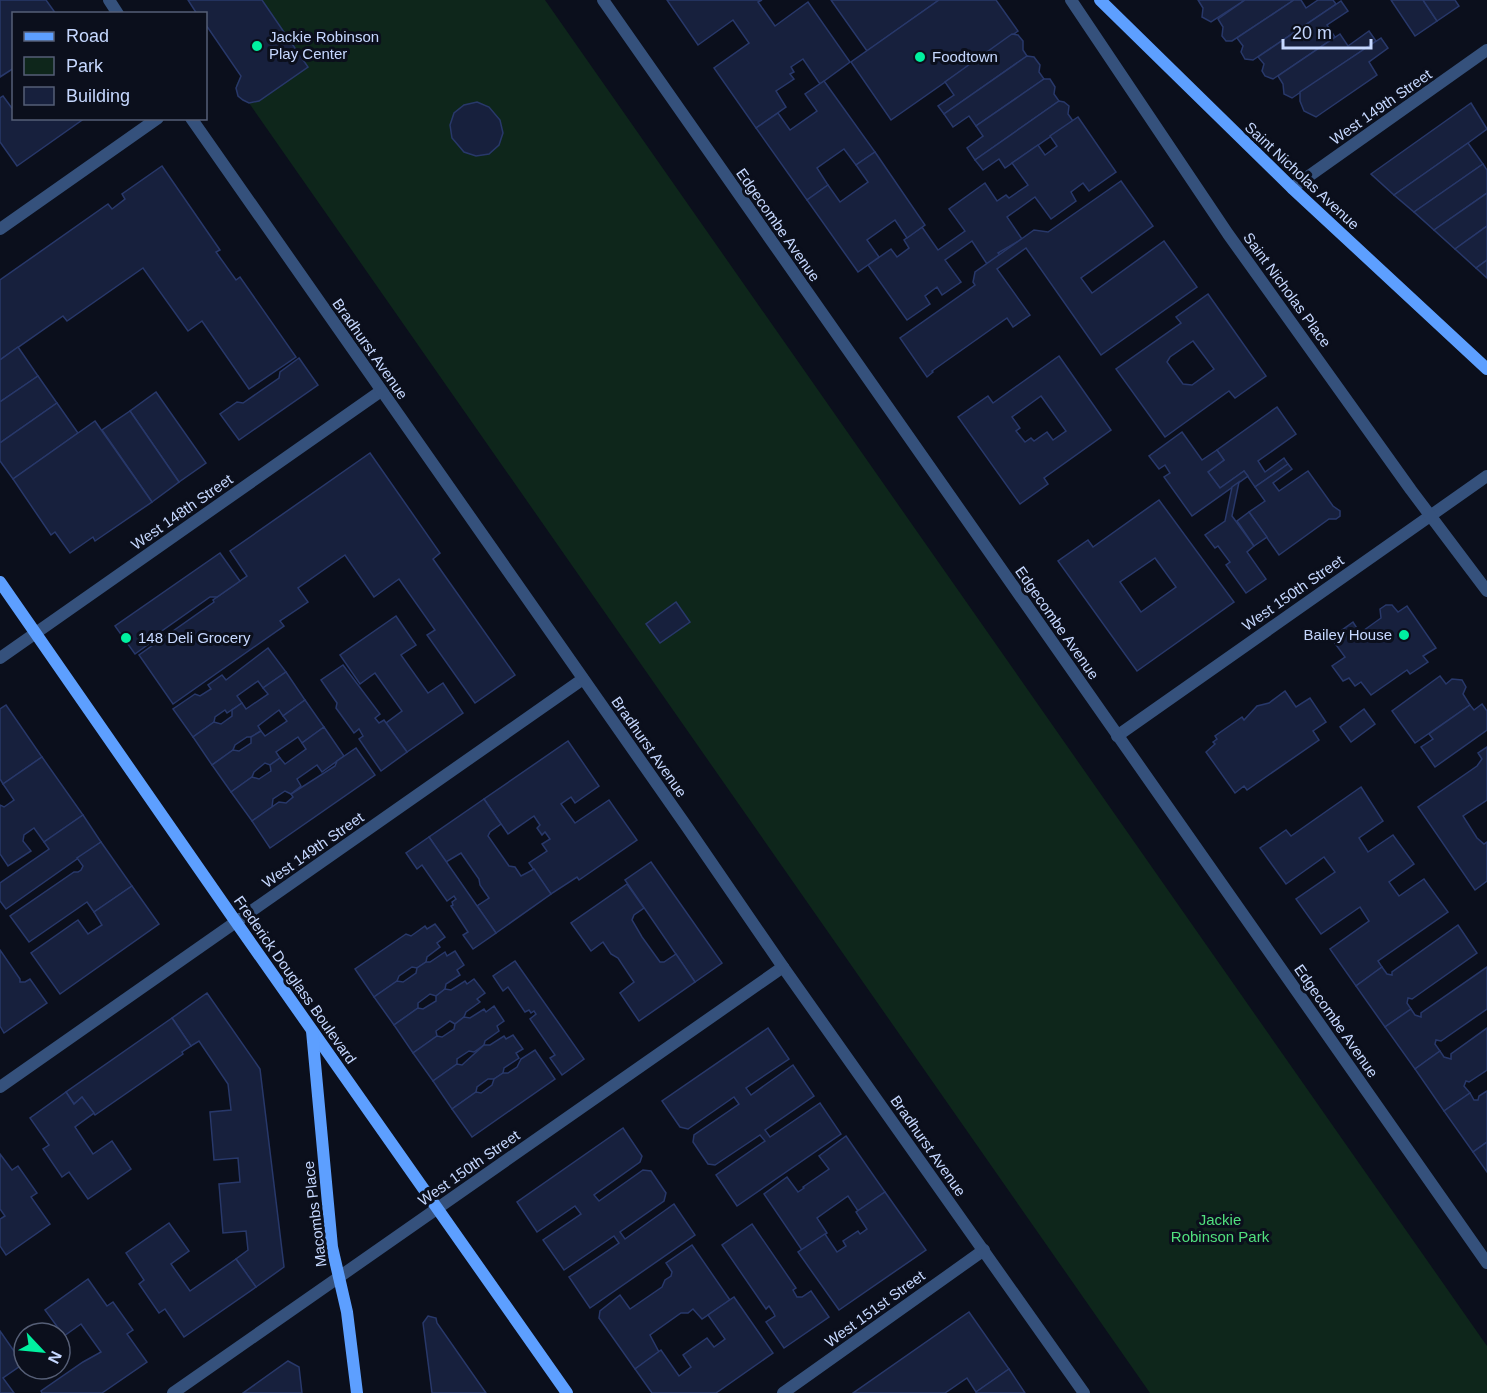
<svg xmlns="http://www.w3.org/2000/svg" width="1487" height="1393" viewBox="0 0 1487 1393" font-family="Helvetica,sans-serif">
<rect width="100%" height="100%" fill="#0b0f1c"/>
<path fill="#0e261b" d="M188 0H545L1487 1346V1393H1150L249 103 238 96 236 85 241 76 206 25V14L197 13Z"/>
<g fill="#17203d" stroke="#28386a" stroke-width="1.5" fill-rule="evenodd">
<path d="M0 0H46L56 14H14V68L0 77Z"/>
<path d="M188 0H262L308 67 259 101 249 103 243 100 238 96 236 88 241 76 206 25V14H197Z"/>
<path d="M667 0H762L758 2 775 26 808 2 850 62 820 84 803 59 791 67 794 72 790 74 794 79 776 91 786 107 756 128 714 68 749 43 733 20 698 45Z"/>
<path d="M831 0H939L867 51Z"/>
<path d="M939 0H996L1018 31 891 120 851 62Z"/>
<path d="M1198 0H1245L1211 22 1202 17 1203 8Z"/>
<path d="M1245 0H1294L1232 41H1226L1222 36 1223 27 1218 19Z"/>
<path d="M1294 0H1301L1306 8 1318 0H1333L1336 4 1253 60 1245 59 1241 52 1243 46 1237 38Z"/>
<path d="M1391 0H1423L1437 21 1415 36Z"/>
<path d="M1423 0H1455L1459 6 1437 21Z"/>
<path d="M1341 1 1348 11 1327 25 1335 37 1273 79 1265 76 1262 71 1264 64 1258 57Z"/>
<path d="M1369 31 1376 41 1292 98 1284 94 1283 84 1278 76 1340 34 1348 46Z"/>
<path d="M1012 34 1018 35 1023 41V50L1027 56 944 114 938 106 954 95 945 82Z"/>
<path d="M1381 38 1388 48 1369 62 1377 75 1316 117 1304 111 1300 101V92Z"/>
<path d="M1027 56 1034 57 1040 65 1039 72 1044 79 976 126 969 116 953 127 944 114Z"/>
<path d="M1044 79H1050L1055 87 1054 94 1059 101 975 160 967 148 983 136 976 126Z"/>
<path d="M824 81 875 152 856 165 844 149 817 168 828 185 807 200 756 128 778 113 790 130 817 111 805 94Z"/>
<path d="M3 96 14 111V118H85L17 166 0 142V98Z"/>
<path d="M1059 101 1064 102 1069 106 1068 114 1073 121 1005 168 999 159 983 170 975 160Z"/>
<path d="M477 102 489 107 500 120 503 133 499 145 489 154 476 156 464 152 452 138 450 125 454 113 464 105Z"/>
<path d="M1471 103 1487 129 1468 143 1394 195 1371 174Z"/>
<path d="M1078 117 1116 172 1089 191 1083 183 1071 192 1076 201 1051 219 1035 197 1007 217 1022 239 998 253 1000 255 987 264 972 241 945 260 961 282 942 295 937 287 925 296 930 304 907 320 868 265 891 249 897 257 909 248 904 240 922 227 938 250 965 231 949 209 985 183 997 201 1006 195 1009 198 1028 185 1012 163 1038 145 1045 155 1057 146 1050 136Z"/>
<path d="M1468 143 1483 164 1414 212 1394 195Z"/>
<path d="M875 152 925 225 907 238 895 220 867 240 879 257 858 272 807 200 828 185 840 202 868 182 856 165Z"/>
<path d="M1483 164 1487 170V193L1434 230 1414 212Z"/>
<path d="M162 166 220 250 216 252 236 280 240 277 296 357 249 389 202 321 188 331 143 268 67 321 63 316 0 360V280L108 204 112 209 125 199 122 194Z"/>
<path d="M1121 181 1153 226 1081 278 1092 293 1164 241 1197 287 1101 355 1026 248 997 269 1030 315 1013 327 1007 318 932 371 933 372 927 377 900 338 975 285 973 282 975 272 1034 230 1048 232Z"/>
<path d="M1487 193V226L1455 249 1434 230Z"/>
<path d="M1487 226V260L1476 268 1455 249Z"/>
<path d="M1487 260V278L1476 268Z"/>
<path d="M1208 294 1266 376 1235 398 1229 391 1165 437 1116 369 1181 323 1176 317ZM1193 341 1214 369 1192 385 1183 384 1167 362 1170 357Z"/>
<path d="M18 347 38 376 0 402V360Z"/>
<path d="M1059 356 1111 430 1044 478 1048 484 1020 504 958 417 988 396 993 403ZM1041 396 1066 431 1053 440 1047 432 1034 441 1031 438 1025 442 1016 431 1020 428 1012 417Z"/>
<path d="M299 358 318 385 239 440 220 414 237 402 243 403 279 378 280 372Z"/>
<path d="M38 376 57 403 0 443V402Z"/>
<path d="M156 392 206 463 179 482 130 411Z"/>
<path d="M57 403 78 433 13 479 0 461V443Z"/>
<path d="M1277 407 1296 434 1258 461 1265 472 1284 458 1288 464 1255 487 1244 471 1220 488 1208 472 1224 460 1217 450Z"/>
<path d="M130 411 179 482 152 502 102 430Z"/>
<path d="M95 421 152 502 95 541 93 537 70 553 55 532 51 535 13 479Z"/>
<path d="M1182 432 1202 460 1217 450 1224 460 1208 472 1220 488 1244 471 1248 476 1192 516 1164 477 1170 473 1165 465 1159 469 1149 456Z"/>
<path d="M370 453 440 553 433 559 515 675 475 703 427 635 435 630 399 579 374 597 345 555 298 588 308 602 280 621 284 626 173 704 139 655 214 602 213 600 247 576 230 551Z"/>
<path d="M1288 464 1292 469 1273 483 1279 491 1308 471 1333 506 1340 511V516L1336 519H1329L1279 555 1249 512 1265 501 1255 487Z"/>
<path d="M1239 482 1232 516 1254 546 1247 552 1266 579 1246 593 1226 565 1230 562 1218 546 1215 548 1205 535 1225 521 1232 487Z"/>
<path d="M1159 500 1234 602 1137 671 1058 561 1088 540 1093 547ZM1155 558 1176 587 1141 612 1120 582Z"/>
<path d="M1249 512 1267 537 1254 546 1237 521Z"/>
<path d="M220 553 240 581 217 597H210L159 633 157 638 135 654 115 626Z"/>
<path d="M676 602 690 622 660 643 646 624Z"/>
<path d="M1386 605H1392L1398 612 1407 606 1436 648 1423 656 1428 662 1410 674 1407 670 1371 695 1361 682 1355 686 1349 678 1343 681 1332 666 1345 657 1331 638 1353 622 1360 633 1381 618 1380 609Z"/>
<path d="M396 616 416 645 401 655 428 693 443 683 463 713 407 752 386 723 402 711 375 673 360 684 340 655Z"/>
<path d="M268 648 286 672 263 688 258 681 237 696 242 703 227 713 225 710 215 717 214 722 193 737 173 709 195 694 200 696 211 689 208 685 222 675 226 680Z"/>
<path d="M343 665 380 714 375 718 379 723 384 720 407 752 381 771 359 739 363 736 359 729 354 733 336 708 337 703 321 680Z"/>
<path d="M286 672 305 700 283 716 279 710 258 726 261 731 251 737H247L235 745 233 750 212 765 193 737 214 722 221 724 232 716V710L242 703 246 709 268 694 263 688Z"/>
<path d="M1440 676 1446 684 1452 679 1462 680 1466 687 1463 694 1470 705 1415 743 1392 711Z"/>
<path d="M1285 691 1296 707 1310 698 1326 722 1313 731 1319 740 1247 790 1244 786 1235 793 1206 752 1215 744 1213 742 1217 739 1215 736 1242 717 1244 720 1257 706 1269 703Z"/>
<path d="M305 700 324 727 302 743 298 737 276 752 280 758 270 765 265 763 254 772 252 777 231 792 212 765 233 750 239 751 251 743V737L261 731 265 736 287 721 283 716Z"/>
<path d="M1482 704 1487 711V730L1435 767 1421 747 1433 739 1429 734 1470 705 1474 710Z"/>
<path d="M6 705 42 757 3 784 0 779V709Z"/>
<path d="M1364 709 1375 724 1351 742 1340 727Z"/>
<path d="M324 727 344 756 322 772 317 765 297 779 301 786 291 794 285 791 273 799 272 807 252 821 231 792 252 777 259 779 271 771 270 765 280 758 285 764 306 749 302 743Z"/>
<path d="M568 741 599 786 575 803 571 797 561 804 575 823 609 800 637 840 579 880 577 877 551 894 529 863 547 851 542 844 550 839 545 832 542 835 537 828 540 825 534 816 508 834 484 799Z"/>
<path d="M1487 747V800L1463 816 1477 838 1484 844 1487 842V881L1475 890 1418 807 1477 766 1482 759 1478 753Z"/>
<path d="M356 748 375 775 270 848 252 821 279 802 286 803 293 797 291 794 335 766 337 761Z"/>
<path d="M42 757 83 815 44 842 34 828 24 835 23 841 31 851 8 866 0 854V805L4 807 14 800 3 784Z"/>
<path d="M1361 787 1383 821 1359 838 1368 852 1393 835 1414 864 1389 882 1399 896 1424 879 1448 912 1378 961 1382 967 1356 986 1330 949 1369 921 1360 907 1321 934 1296 899 1335 872 1324 857 1286 884 1260 848 1286 830 1291 836Z"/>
<path d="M484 799 501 824 490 832 488 836 509 866 515 867 521 876 534 869 551 894 496 933 477 906 489 898 480 885 479 879 461 853 446 862 429 837Z"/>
<path d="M83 815 101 842 6 909 0 901V883L49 849 44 842Z"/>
<path d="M429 837 496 933 473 949 463 935 468 932 451 906 453 905 452 902 456 899 454 896 447 901 422 865 417 869 406 853Z"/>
<path d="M101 842 132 886 94 912 87 902 29 942 10 916 74 872H78L81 870 83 866 77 858Z"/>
<path d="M651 862 722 963 695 982 625 880Z"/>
<path d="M627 884 644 908 634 915 632 920 642 937 660 962H664L676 954 695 982 639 1021 620 993 634 982 618 958 611 954 603 942 591 951 571 923Z"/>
<path d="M132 886 159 924 60 994 31 953 78 920 88 934 102 925 94 912Z"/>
<path d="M435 924 445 937 437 943 440 947 427 957 426 962 417 968 412 967 399 976 397 981 374 997 355 969 406 934 411 936 425 926 427 929Z"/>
<path d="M1458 925 1477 953 1412 999 1408 998 1407 1003 1411 1009 1385 1027 1356 986 1382 967 1387 974 1392 975V972Z"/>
<path d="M0 950 20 979V982H25L30 979 47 1003 4 1033 0 1026Z"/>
<path d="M455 951 464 965 457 970 460 975 446 984 445 989 436 996 430 994 418 1003V1008L394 1025 374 997 397 981 403 982 416 973 417 968 426 962H430L445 952 447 956Z"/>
<path d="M515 961 584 1059 562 1075 550 1058 555 1055 530 1019 536 1014 534 1011 531 1013 529 1010 525 1012 508 987 503 991 493 976Z"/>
<path d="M1487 967V1009L1441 1041 1436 1040 1435 1044 1440 1051 1415 1069 1385 1027 1411 1009 1415 1015 1421 1017V1013Z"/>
<path d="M474 979 485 993 477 999 480 1002 466 1012 464 1017 455 1024 450 1021 436 1031 437 1036 413 1053 394 1025 418 1008 423 1009 436 1001V996L445 989 451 990 465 981 467 984Z"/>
<path d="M207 993 260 1069 284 1267 256 1287 236 1259 248 1250 246 1231 223 1233 219 1184 240 1182 238 1158 214 1160 210 1112 231 1110 228 1084 199 1041 191 1046 172 1018Z"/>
<path d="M494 1006 504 1021 497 1026 499 1031 485 1041 484 1045 474 1052 469 1051 457 1059V1064L433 1081 413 1053 437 1036 442 1037 454 1029 455 1024 464 1017 470 1018 484 1009 486 1012Z"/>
<path d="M172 1018 191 1046 182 1052 183 1054 95 1115 82 1097 74 1104 66 1092Z"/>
<path d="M768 1028 789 1059 746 1088 751 1095 793 1065 814 1096 765 1130 770 1137 820 1103 841 1134 737 1206 716 1175 765 1141 760 1135 715 1165 708 1164 693 1142 694 1135 739 1104 734 1097 688 1129 680 1127 662 1101Z"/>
<path d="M1487 1028V1070L1469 1082 1466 1081 1464 1086 1470 1093 1444 1111 1415 1069 1440 1051 1444 1057 1451 1059V1054Z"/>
<path d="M513 1035 523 1049 516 1053 519 1058 504 1068 503 1073 494 1079H488L477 1087 476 1092 452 1109 433 1081 457 1064 462 1065 484 1045H490L504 1036 506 1039Z"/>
<path d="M535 1050 555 1079 472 1137 452 1109 476 1092 481 1093 492 1085 494 1079 503 1073H508L517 1067 521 1059Z"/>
<path d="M1487 1091V1142L1473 1152 1444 1111 1470 1093 1474 1100H1478L1479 1096Z"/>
<path d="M66 1092 74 1104 82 1097 94 1113 75 1127 93 1154 112 1141 131 1169 88 1199 69 1172 62 1177 43 1149 49 1145 30 1118Z"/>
<path d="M623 1128 642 1156 640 1162 594 1195 599 1201 643 1170 651 1171 666 1193 664 1201 620 1232 625 1239 674 1204 695 1235 590 1308 569 1277 619 1243 614 1236 564 1270 543 1240 581 1214 575 1206 537 1232 517 1202Z"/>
<path d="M846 1136 885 1192 858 1211 848 1196 817 1218 827 1233 802 1250 764 1194 787 1177 798 1192 804 1188 803 1187 829 1169 819 1156Z"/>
<path d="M1487 1142V1172L1473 1152Z"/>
<path d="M0 1154 12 1170 18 1166 37 1193 31 1197 50 1224 6 1255 0 1246V1219L5 1216 0 1209Z"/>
<path d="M885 1192 926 1250 839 1310 798 1252 825 1234 837 1252 846 1246 843 1241 858 1231 860 1234 867 1229 856 1212Z"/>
<path d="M169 1223 189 1251 171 1264 190 1291 236 1259 256 1287 184 1337 165 1309 159 1313 139 1284 144 1280 126 1253Z"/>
<path d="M752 1224 796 1288 793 1290 797 1297H802L811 1291 829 1317 784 1348 766 1322 775 1316 773 1312 769 1306 766 1309 722 1245Z"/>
<path d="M692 1245 730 1300 702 1319 693 1309 688 1313H681L650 1335 659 1352 635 1369 599 1318 600 1311 620 1295 630 1309 662 1287 665 1280 671 1276 672 1272 666 1263Z"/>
<path d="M88 1279 107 1306 113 1302 133 1330 127 1334 147 1362 102 1393H42L41 1391 83 1362 101 1352 81 1324 64 1336 45 1310Z"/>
<path d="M734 1297 773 1353 716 1393H652L635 1369 661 1350 679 1376 691 1367 683 1355 707 1338 714 1347 725 1339 708 1315Z"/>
<path d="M969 1312 1009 1369 976 1392 967 1378 945 1393H853Z"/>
<path d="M428 1316 436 1318 437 1323 486 1393H432L423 1323Z"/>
<path d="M0 1331 23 1364 3 1378 14 1393H0Z"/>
<path d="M288 1361 299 1367 302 1393H243Z"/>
<path d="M1009 1369 1025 1393H977L976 1392Z"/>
</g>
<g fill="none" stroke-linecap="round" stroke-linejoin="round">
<g stroke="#35517c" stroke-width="12">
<path d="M1292 188 1487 50"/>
<path d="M0 229 158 118"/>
<path d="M0 658 381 391"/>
<path d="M1117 736 1487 476"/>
<path d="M0 1087 583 679"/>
<path d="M173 1393 783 967"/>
<path d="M783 1393 984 1250"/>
</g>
<g stroke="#35517c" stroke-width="12">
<path d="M109 0 118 14"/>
<path d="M603 0 1487 1263"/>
<path d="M1071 0 1228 234 1411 490 1487 591"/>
<path d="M191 118 687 827 783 967 1084 1393"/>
</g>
<g stroke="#5d9fff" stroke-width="12">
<path d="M1100 0 1292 188 1487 369"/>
<path d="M0 582 236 922 567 1393"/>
<path d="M312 1031 332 1247 347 1312 357 1393"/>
</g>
</g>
<g fill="#00f1a0" stroke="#0b0f1c" stroke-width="2">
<circle cx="257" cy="46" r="6"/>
<circle cx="920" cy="57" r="6"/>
<circle cx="1404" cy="635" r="6"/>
<circle cx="126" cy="638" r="6"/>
</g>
<g text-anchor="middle" stroke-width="6" stroke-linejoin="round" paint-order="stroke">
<g font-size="15" fill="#c6d8ff" stroke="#0b0f1c" text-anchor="start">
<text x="269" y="42">Jackie Robinson<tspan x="269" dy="17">Play Center</tspan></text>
<text x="932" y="62">Foodtown</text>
<text x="1392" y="640" text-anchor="end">Bailey House</text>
<text x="138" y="643">148 Deli Grocery</text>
</g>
<g font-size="15" fill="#c6d8ff" stroke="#0b0f1c">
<text transform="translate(1381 107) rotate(-35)" y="5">West 149th Street</text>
<text transform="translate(1302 176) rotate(43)" y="5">Saint Nicholas Avenue</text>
<text transform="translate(778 225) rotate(55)" y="5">Edgecombe Avenue</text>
<text transform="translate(1287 290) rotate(54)" y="5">Saint Nicholas Place</text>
<text transform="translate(370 349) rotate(55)" y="5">Bradhurst Avenue</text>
<text transform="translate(182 512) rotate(-35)" y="5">West 148th Street</text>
<text transform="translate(1293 593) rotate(-35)" y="5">West 150th Street</text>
<text transform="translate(1057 623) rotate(55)" y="5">Edgecombe Avenue</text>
<text transform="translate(649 747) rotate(55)" y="5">Bradhurst Avenue</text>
<text transform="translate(313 850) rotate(-35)" y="5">West 149th Street</text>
<text transform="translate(295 980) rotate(55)" y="5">Frederick Douglass Boulevard</text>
<text transform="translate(1336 1021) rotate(55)" y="5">Edgecombe Avenue</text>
<text transform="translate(928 1146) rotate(55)" y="5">Bradhurst Avenue</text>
<text transform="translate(469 1168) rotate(-35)" y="5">West 150th Street</text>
<text transform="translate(315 1214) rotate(-97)" y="5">Macombs Place</text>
<text transform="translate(875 1309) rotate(-36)" y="5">West 151st Street</text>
</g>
<g font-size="15" fill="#51e07e" stroke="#0b0f1c">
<text x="1220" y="1225">Jackie<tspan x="1220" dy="17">Robinson Park</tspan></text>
</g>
</g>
<rect x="12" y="12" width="195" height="108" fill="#0b0f1c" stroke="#565f77" stroke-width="1.5"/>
<rect x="24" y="32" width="30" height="9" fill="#5d9fff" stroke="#565f77" stroke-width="1.5"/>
<text x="66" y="42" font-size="18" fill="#c6d8ff">Road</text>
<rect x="24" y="57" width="30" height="18" fill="#0e261b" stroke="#565f77" stroke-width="1.5"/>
<text x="66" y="72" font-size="18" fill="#c6d8ff">Park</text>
<rect x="24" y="87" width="30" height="18" fill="#17203d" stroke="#565f77" stroke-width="1.5"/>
<text x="66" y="102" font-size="18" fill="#c6d8ff">Building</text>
<g transform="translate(42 1351) rotate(116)"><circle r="28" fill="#0b0f1c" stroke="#565f77" stroke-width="1.5"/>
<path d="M0-4.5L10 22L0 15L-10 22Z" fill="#00f1a0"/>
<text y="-9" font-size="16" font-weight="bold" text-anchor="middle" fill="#c6d8ff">N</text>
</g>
<path d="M1283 39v9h88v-9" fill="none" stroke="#c6d8ff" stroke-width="3"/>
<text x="1292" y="39" font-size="18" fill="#c6d8ff" stroke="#0b0f1c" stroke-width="4.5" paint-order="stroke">20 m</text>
</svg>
